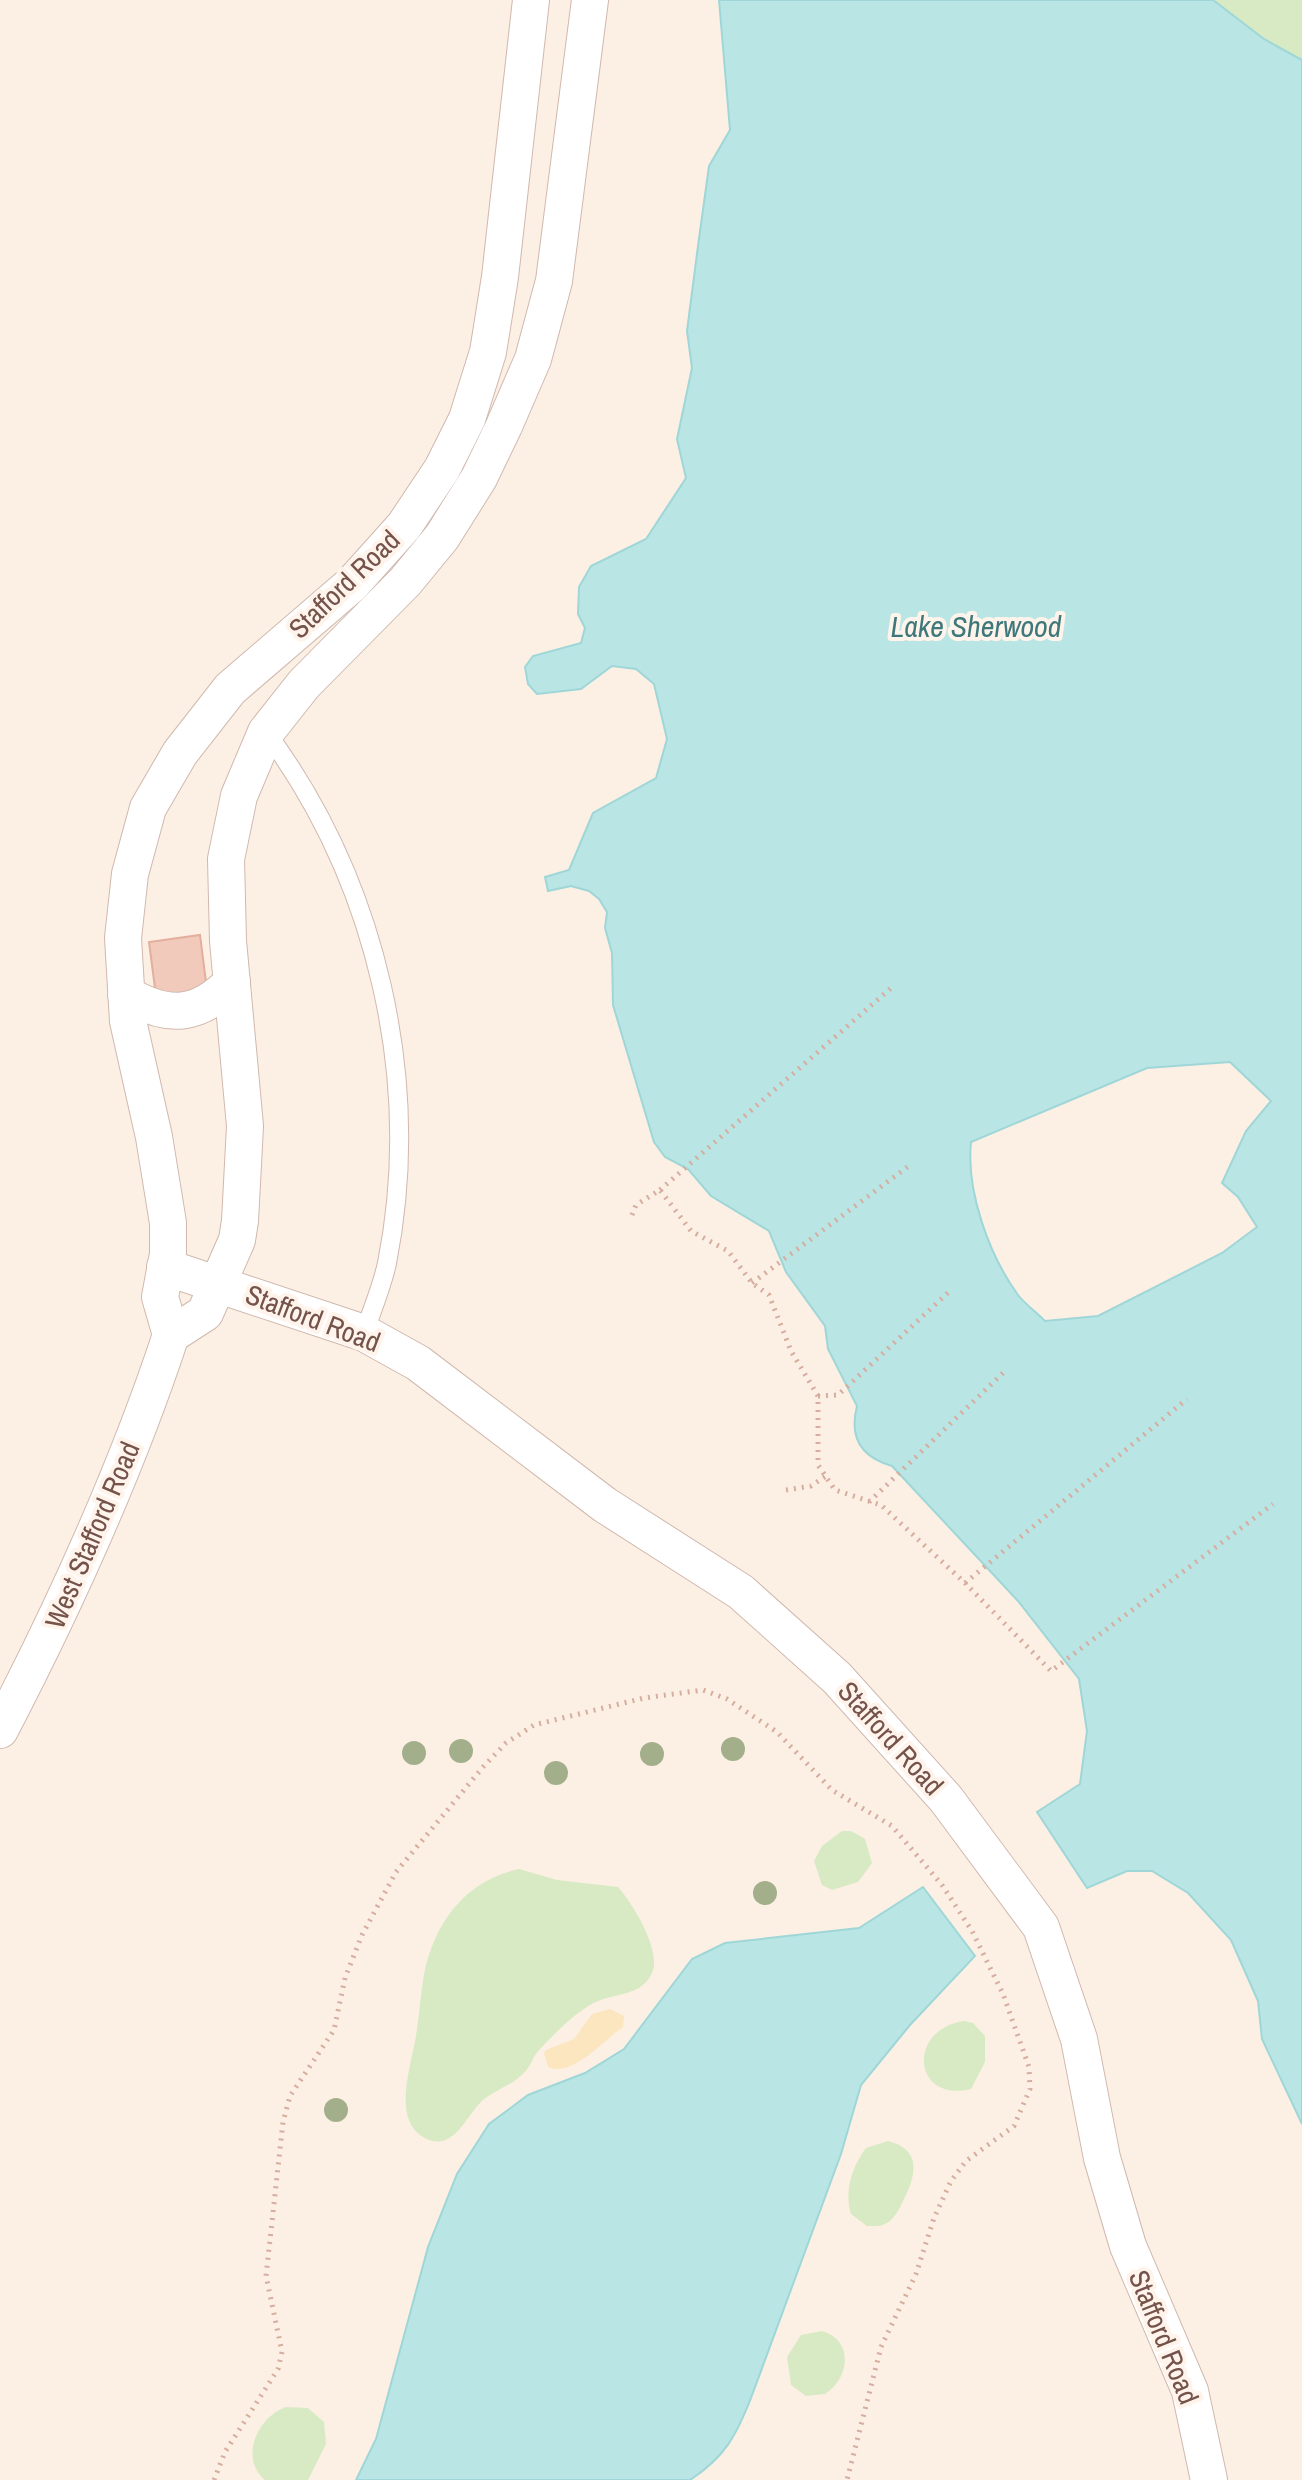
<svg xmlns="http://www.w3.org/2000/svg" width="1302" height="2480" viewBox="0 0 1302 2480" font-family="'Archivo Narrow',sans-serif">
<rect width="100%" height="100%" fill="#fcf0e4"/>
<g fill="#d8eac3">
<path d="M1213 0H1302V60L1264 39Z"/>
<path d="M842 1831H851L865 1839 872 1863 858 1882 832 1890 822 1885 814 1861 822 1846Z"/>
<path d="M519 1869 557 1880 618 1887C633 1904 662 1951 652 1973 641 1998 611 1992 590 2005 572 2016 555 2033 540 2049 533 2056 531 2066 524 2073 512 2085 495 2090 483 2100 466 2115 453 2155 423 2137 394 2120 409 2072 414 2046 419 2023 420 1998 424 1974 435 1922 465 1881 519 1869Z"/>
<path d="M964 2021 973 2023 985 2036V2062L971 2089C913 2103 906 2030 964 2021Z"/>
<path d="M888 2141C921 2149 917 2174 904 2199 900 2208 894 2220 885 2224 880 2227 873 2226 867 2226L851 2214C844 2191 852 2167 866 2148Z"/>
<path d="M822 2331C854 2340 850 2378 825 2394L806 2396 791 2385 787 2357 801 2335Z"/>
<path d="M286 2407 308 2408 324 2422 326 2444 308 2480H265C239 2459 257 2417 286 2407Z"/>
</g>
<path fill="#fbe6bf" d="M610 2009 624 2016 623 2027C605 2039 572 2078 548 2067L544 2053 546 2050 574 2039 592 2014Z"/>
<g fill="#b9e5e5" stroke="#9fd6d7" stroke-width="2" fill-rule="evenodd">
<path d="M719 0H1213L1264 39 1302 60V2124L1262 2039 1258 2001 1231 1940 1188 1893 1152 1871H1127L1087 1888 1037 1812 1080 1784 1087 1731 1079 1679 1018 1601 892 1466C860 1457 849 1437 857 1406L828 1349 825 1326 786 1272 769 1231 711 1196 688 1169 665 1157 654 1142 613 1005 612 953 605 928 607 912 599 899 589 891 571 886 548 891 545 877 569 870 593 813 656 778 667 739 654 684 636 669 612 666 581 689 537 694 528 684 525 667 533 656 581 643 585 628 578 614 579 587 591 566 646 539 686 478 677 439 692 368 687 331 698 246 709 166 730 130ZM1230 1062 1271 1101 1246 1131 1222 1183 1238 1197 1257 1227 1222 1253 1098 1316 1045 1321C1036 1312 1025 1304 1018 1295 989 1255 966 1191 971 1142L1147 1068Z"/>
<path d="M923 1887 975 1956 910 2025 861 2085 841 2154 751 2398C736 2436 725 2457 690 2480H356L376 2439 428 2247 457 2174 489 2124 528 2095 585 2073 624 2049 692 1959 725 1943 859 1928Z"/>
</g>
<path fill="#f1cabc" stroke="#e4ae9d" stroke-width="2" d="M200 935 207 990 156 996 149 942Z"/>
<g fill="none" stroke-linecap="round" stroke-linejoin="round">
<defs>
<path id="service" d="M266 732C377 882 423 1080 387 1263 382 1287 372 1310 364 1333"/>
<g id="minor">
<path d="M126 994C168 1019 198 1017 232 982"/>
<path d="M165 1267 364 1333 418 1363 605 1505 741 1592 837 1678 946 1799 1041 1927 1079 2039 1102 2158 1128 2246 1190 2391 1209 2480"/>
<path d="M171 1335 160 1297 168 1254V1223L154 1137 128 1021 123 938 130 874 148 808 180 753 230 689 352 584 404 526 442 469 467 419 488 352 500 277 531 0"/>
<path d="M171 1335 205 1313 237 1240 240 1221 245 1126 228 941 226 859 239 796 266 732 304 684 405 582 442 537 479 478 504 426 533 359 554 281 590 0"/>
<path d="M0 1730C66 1603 126 1471 171 1335"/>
</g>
</defs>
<use href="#service" stroke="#d0b8ae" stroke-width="20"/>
<use href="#minor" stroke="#d0b8ae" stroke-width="38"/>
<g stroke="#d6ad9f" stroke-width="5" stroke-dasharray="2 6" stroke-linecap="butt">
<path d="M660 1190 891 988"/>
<path d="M632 1215 636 1205 660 1190 691 1231 728 1251 752 1283 769 1295 791 1351 818 1396V1465L835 1490 881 1505 965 1583 1051 1671 1273 1504"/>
<path d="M752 1283 910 1165"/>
<path d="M818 1396 838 1395 952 1289"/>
<path d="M786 1490 811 1486 826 1476"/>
<path d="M869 1502 1004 1372"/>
<path d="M965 1583 1187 1399"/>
<path d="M214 2480 225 2452 278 2369 282 2352 266 2276 283 2122 290 2096 334 2030 345 1978 362 1935 396 1872 483 1767 506 1743 534 1725 644 1698 703 1690 727 1699 777 1732 832 1790 892 1826 942 1885 972 1931 1003 1994 1029 2067 1030 2089 1014 2126 966 2161 951 2181 934 2218 916 2274 881 2347 847 2480"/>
</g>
<use href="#service" stroke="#fff" stroke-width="18"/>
<use href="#minor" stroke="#fff" stroke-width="36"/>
</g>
<g fill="#a3af8b">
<circle cx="733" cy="1749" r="12"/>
<circle cx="461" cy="1751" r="12"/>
<circle cx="414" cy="1753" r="12"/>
<circle cx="652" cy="1754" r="12"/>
<circle cx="556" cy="1773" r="12"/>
<circle cx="765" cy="1893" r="12"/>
<circle cx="336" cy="2110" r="12"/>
</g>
<g text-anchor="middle" stroke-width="8" stroke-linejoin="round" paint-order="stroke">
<g font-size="28" fill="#75534a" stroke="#fff4eb">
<text transform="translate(344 584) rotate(-44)" y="10">Stafford Road</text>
<text transform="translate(313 1318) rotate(21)" y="10">Stafford Road</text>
<text transform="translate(92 1535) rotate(-67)" y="10">West Stafford Road</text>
<text transform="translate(891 1738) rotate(48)" y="10">Stafford Road</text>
<text transform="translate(1164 2337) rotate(68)" y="10">Stafford Road</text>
</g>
<g font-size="30" font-style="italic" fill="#3e787a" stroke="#fff4eb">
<text x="976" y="637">Lake Sherwood</text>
</g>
</g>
</svg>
